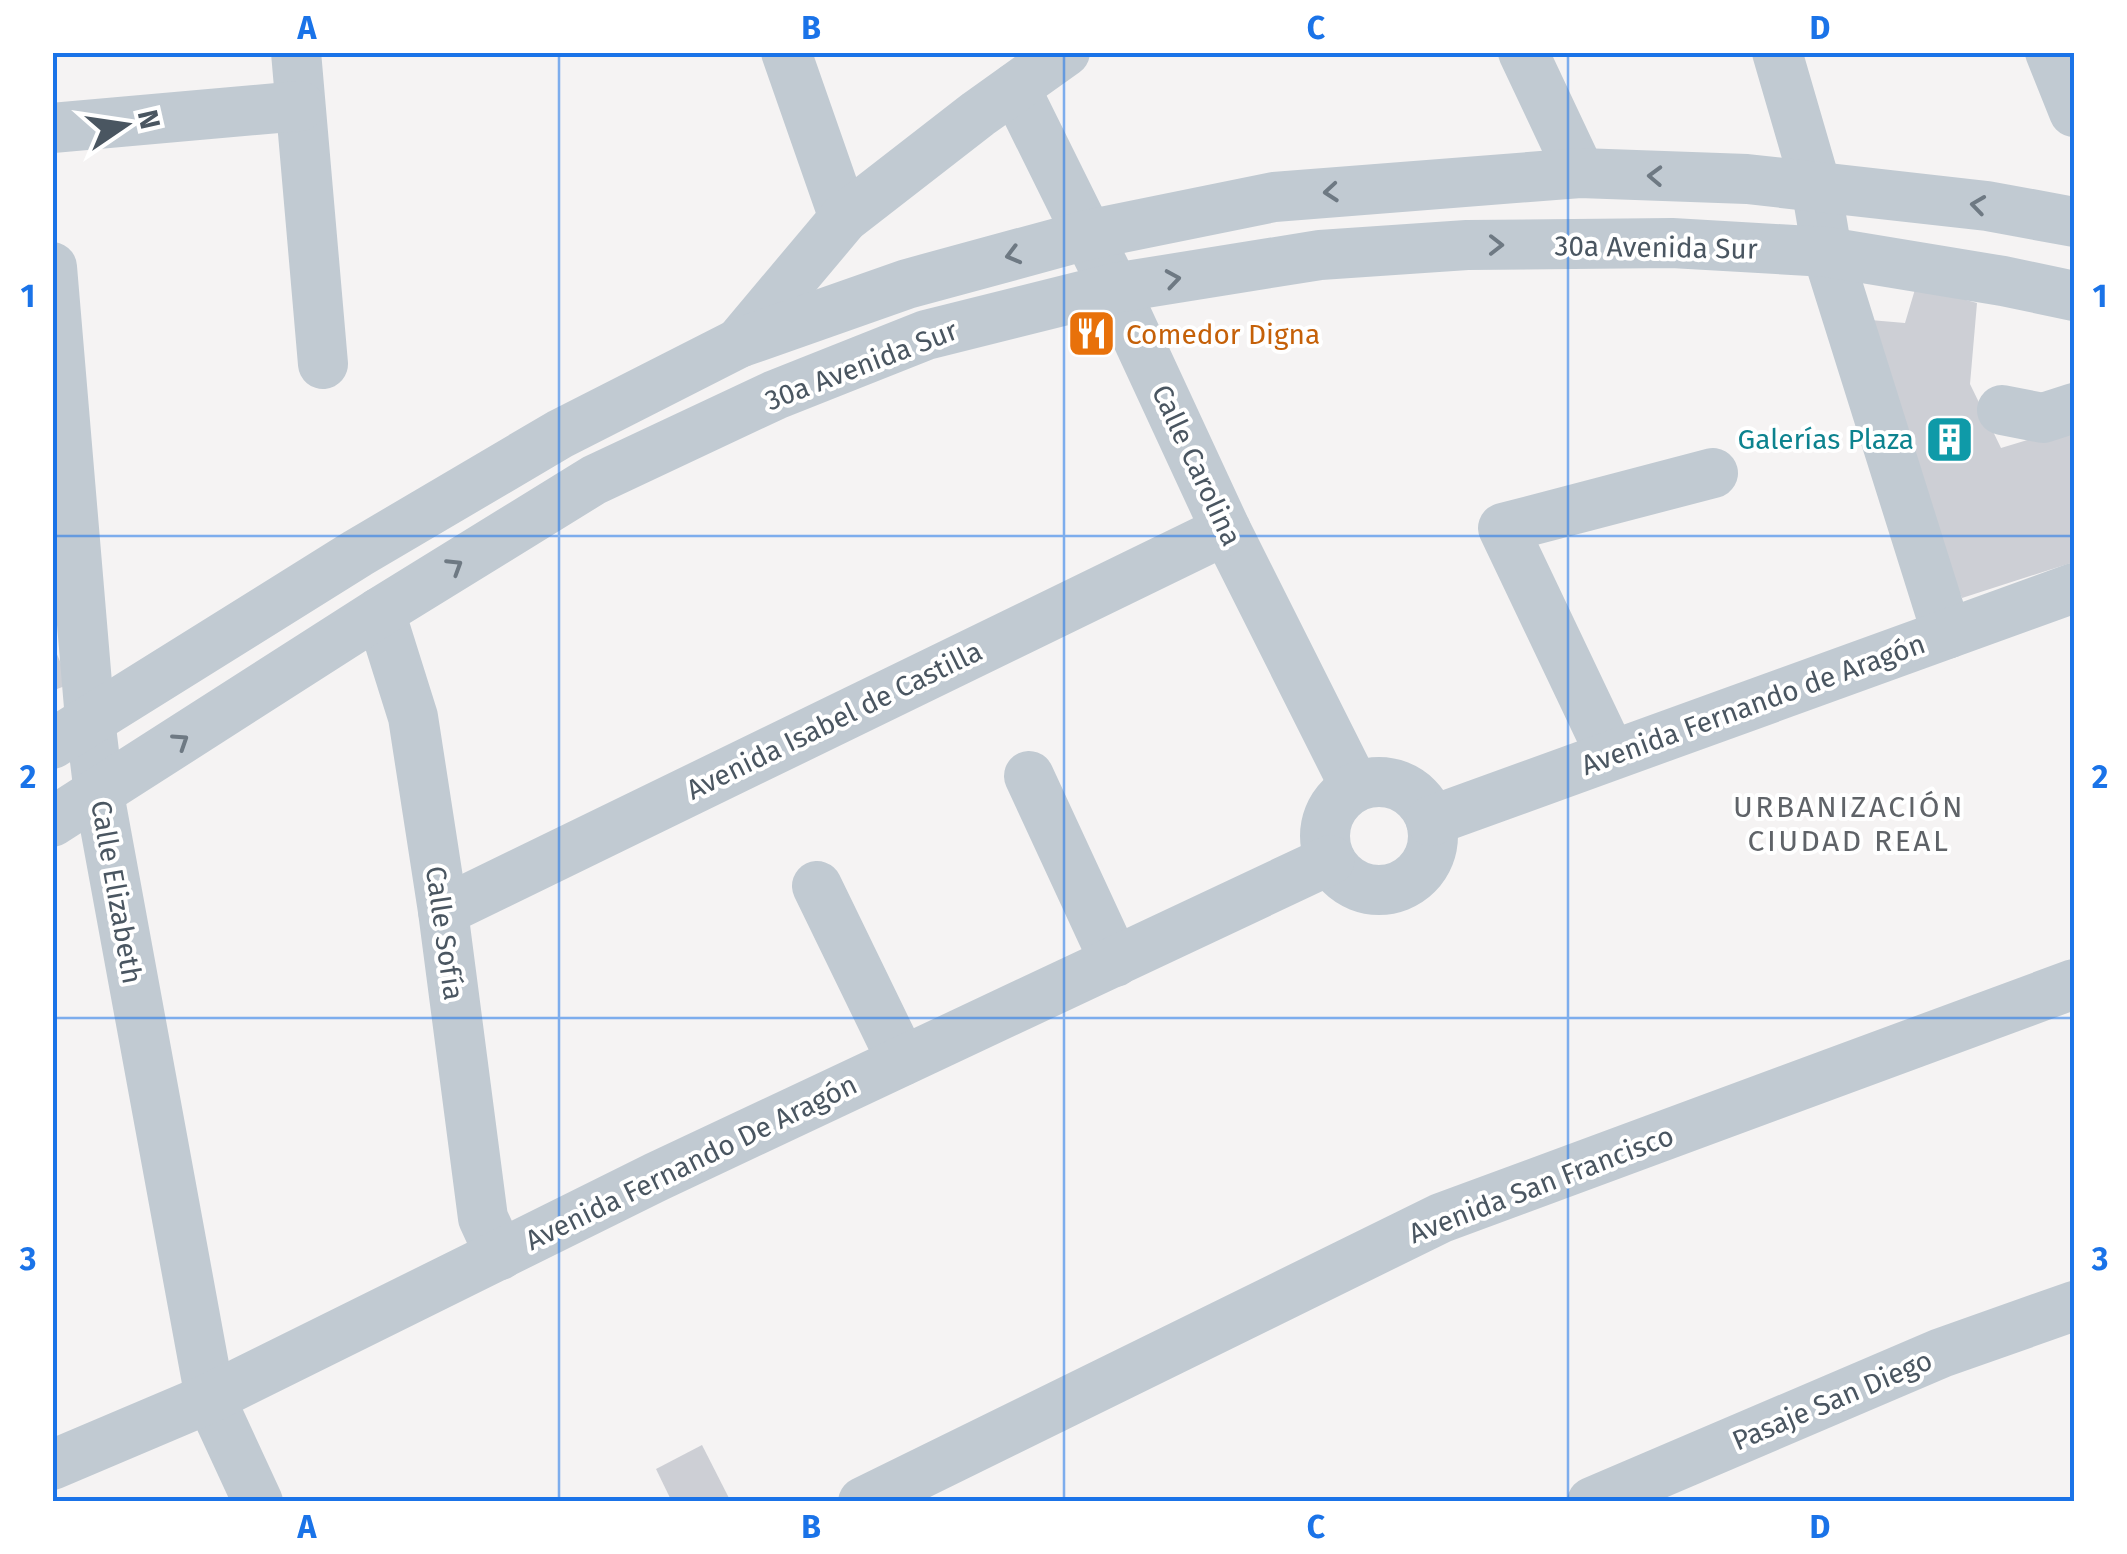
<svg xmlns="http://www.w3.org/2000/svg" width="2127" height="1554" viewBox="0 0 2127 1554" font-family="'Fira Sans',sans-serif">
<rect width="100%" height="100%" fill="#f5f3f3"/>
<g fill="#cdcfd5">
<path d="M1916 286 1977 303 1970 384 2001 448 2074 426V562L1962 598 1918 502 1870 320 1905 323Z"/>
<path d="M52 643 70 684 52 691Z"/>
<path d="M702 1445 731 1502H672L656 1469Z"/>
</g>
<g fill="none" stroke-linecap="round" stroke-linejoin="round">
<g stroke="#c1cad2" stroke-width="50">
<path d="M296 52 323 364"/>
<path d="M786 52 844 218"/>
<path d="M1523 52 1580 173"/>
<path d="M1777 52 1816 186 1827 252 1947 634"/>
<path d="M2050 52 2074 112"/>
<path d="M1015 88 1114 288 1226 530 1355 787"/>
<path d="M52 128 300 106"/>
<path d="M52 267 90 719 99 794 210 1398 258 1502"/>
<path d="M739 343 844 218 978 114 1065 52"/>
<path d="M2002 410 2043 418 2074 408"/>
<path d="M380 612 413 717 443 911 483 1218 500 1255"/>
<path d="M52 744 358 553 560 434 739 343 907 284 1087 235 1274 197 1580 173 1747 179 1987 206 2074 222"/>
<path d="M1611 755 1503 528 1713 473"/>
<path d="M1029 776 1115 962"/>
<circle cx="1379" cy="836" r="54"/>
<path d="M1431 821 2074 588"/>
<path d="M52 822 380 612 594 480 775 395 926 335 1114 288 1320 255 1467 245 1672 243 1827 252 2003 281 2074 296"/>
<path d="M817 886 902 1061"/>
<path d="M443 911 1226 530"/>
<path d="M52 1465 210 1398 656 1177 1330 860"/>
<path d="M863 1502 1441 1218 2074 984"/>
<path d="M1592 1502 1941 1353 2074 1306"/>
</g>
</g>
<defs><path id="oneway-chevron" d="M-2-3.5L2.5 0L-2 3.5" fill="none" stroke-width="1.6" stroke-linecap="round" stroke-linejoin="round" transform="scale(2.5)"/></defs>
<g stroke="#6e7983">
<use href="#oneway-chevron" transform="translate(1655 176) rotate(-178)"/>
<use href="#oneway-chevron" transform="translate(1331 192) rotate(175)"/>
<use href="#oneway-chevron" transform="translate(1978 205) rotate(-172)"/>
<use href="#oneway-chevron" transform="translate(1496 245)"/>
<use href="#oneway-chevron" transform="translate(1013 255) rotate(165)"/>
<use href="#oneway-chevron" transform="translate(1173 279) rotate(-9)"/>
<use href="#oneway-chevron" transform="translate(455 566) rotate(-32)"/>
<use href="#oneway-chevron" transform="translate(181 741) rotate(-33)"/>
</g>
<path fill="none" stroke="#1a73e8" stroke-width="2.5" stroke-opacity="0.55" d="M559 52V1502M1064 52V1502M1568 52V1502M52 536H2074M52 1018H2074"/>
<defs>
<symbol id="restaurant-square" viewBox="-11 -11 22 22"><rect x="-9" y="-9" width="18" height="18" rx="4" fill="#e8710a" stroke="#fff"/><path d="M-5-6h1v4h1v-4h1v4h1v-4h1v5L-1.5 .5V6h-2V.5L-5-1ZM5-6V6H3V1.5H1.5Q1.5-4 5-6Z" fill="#fff"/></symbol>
<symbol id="building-square" viewBox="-11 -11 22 22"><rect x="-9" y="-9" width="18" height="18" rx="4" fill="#0f9aa8" stroke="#fff"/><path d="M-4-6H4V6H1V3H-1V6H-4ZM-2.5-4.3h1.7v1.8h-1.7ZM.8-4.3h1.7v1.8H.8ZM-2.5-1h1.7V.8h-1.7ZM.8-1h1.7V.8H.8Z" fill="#fff"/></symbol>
</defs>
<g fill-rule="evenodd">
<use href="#restaurant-square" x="1064" y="306" width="55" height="55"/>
<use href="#building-square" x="1922" y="412" width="55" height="55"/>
</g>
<g text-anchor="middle" stroke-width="8" stroke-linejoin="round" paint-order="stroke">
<g font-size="28" fill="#4a5661" stroke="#fff">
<text transform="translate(1656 247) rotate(1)" y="10">30a Avenida Sur</text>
<text transform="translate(861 365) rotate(-21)" y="10">30a Avenida Sur</text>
<text transform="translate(1197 465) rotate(65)" y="10">Calle Carolina</text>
<text transform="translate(1753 704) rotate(-20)" y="10">Avenida Fernando de Aragón</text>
<text transform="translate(834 720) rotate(-26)" y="10">Avenida Isabel de Castilla</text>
<text transform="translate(117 892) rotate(80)" y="10">Calle Elizabeth</text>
<text transform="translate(445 933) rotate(82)" y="10">Calle Sofía</text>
<text transform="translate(691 1162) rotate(-26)" y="10">Avenida Fernando De Aragón</text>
<text transform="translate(1541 1184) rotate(-21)" y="10">Avenida San Francisco</text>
<text transform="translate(1832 1400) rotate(-23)" y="10">Pasaje San Diego</text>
</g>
<g font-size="28" fill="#c56008" stroke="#fff" text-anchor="start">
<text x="1126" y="344">Comedor Digna</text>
</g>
<g font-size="28" fill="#0d838f" stroke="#fff" text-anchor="end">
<text x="1914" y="449">Galerías Plaza</text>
</g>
<g font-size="30" letter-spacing="2.5" fill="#5f6368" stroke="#fff">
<text x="1849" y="817">URBANIZACIÓN<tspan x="1849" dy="34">CIUDAD REAL</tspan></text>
</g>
</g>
<rect width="2127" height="1554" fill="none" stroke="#ffffff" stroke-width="110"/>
<g transform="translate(125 125) rotate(77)" stroke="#ffffff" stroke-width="8" paint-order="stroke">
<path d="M0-8L18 38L0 25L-18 38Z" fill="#4a5661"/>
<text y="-15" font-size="28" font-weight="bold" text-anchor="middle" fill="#4a5661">N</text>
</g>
<rect x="55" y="55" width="2017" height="1444" fill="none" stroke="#1a73e8" stroke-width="4"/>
<g font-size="32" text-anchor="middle" font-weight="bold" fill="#1a73e8">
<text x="307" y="39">A</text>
<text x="811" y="39">B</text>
<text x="1316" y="39">C</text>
<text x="1820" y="39">D</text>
<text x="28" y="307">1</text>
<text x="2100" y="307">1</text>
<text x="28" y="788">2</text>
<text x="2100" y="788">2</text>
<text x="28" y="1270">3</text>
<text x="2100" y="1270">3</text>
<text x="307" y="1538">A</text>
<text x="811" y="1538">B</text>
<text x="1316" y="1538">C</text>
<text x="1820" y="1538">D</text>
</g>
</svg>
